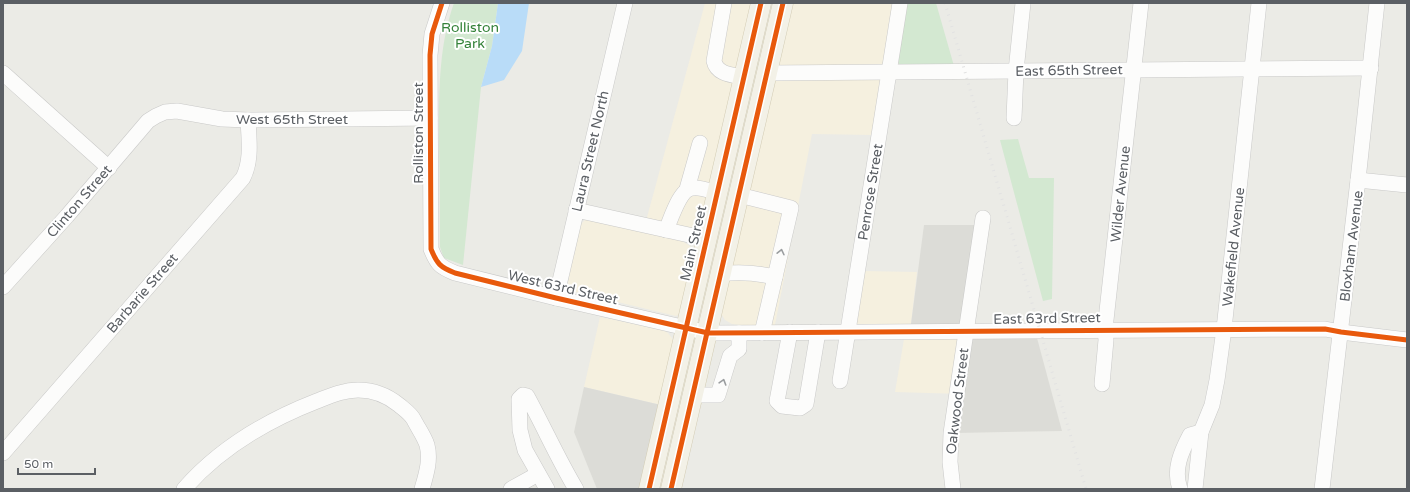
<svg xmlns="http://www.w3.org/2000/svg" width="1410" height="492" viewBox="0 0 1410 492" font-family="'Varela Round',sans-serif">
<rect width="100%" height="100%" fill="#ebebe6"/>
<g fill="#f5f0df">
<path d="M705 3H752L702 225 695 229 681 228 646 221Z"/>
<path d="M792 3H904V66L882 78 874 135 812 134 775 325H740L732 324 725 320 722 315 721 310Z"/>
<path d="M585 220H590L677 238 690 246 694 252 681 313 676 316 572 291 567 283 580 225Z"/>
<path d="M863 271 917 272 911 324H855Z"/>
<path d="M600 317 664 330 668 333 672 338 674 343 661 405 584 387Z"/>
<path d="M971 338 962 394 895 392 904 339Z"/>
</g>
<g fill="#dcdcd7">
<path d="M924 225H989L972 324H911Z"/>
<path d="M971 338H1037L1062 431 956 433Z"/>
<path d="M584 387 661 405 641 489H597L574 432Z"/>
</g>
<g fill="#d3e8d1">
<path d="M454 3H498L492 46 481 87 463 265 444 258 440 247C440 212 440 177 439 143 439 96 438 48 454 3Z"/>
<path d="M904 3H936L954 66H904L899 64 896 60Z"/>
<path d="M1018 139 1029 178H1054L1052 299 1043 301 1000 140Z"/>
</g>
<path fill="#b9dcf8" d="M498 3H529L522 51 504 80 481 87 492 46Z"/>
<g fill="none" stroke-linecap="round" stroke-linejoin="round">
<defs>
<g id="minor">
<path d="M442 3 432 34 430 55 431 249C437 264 440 267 455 273L556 298 708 333 1325 329 1341 332 1407 340"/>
<path d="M724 3 714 61C717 75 733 75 744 77"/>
<path d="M3 73 109 168"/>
<path d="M767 73 1371 68"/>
<path d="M1014 118 1016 71 1023 3"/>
<path d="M1358 180 1407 185"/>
<path d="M687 189 700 143"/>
<path d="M576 210 707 239"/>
<path d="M666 230C671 219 680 188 693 188 701 187 710 191 717 193"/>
<path d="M721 274C740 271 757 273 775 277L791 208 739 195"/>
<path d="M3 287 67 216 148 121 156 116 165 112 177 111 222 119 248 120 430 118"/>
<path d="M556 298 625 3"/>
<path d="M790 332 777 401 782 406 800 408 806 404 818 332"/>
<path d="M762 333 775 277"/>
<path d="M840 381 900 3"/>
<path d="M1102 384 1106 340 1105 329 1141 3"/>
<path d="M693 395H718L730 356 739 349V333"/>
<path d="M3 453 243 178C252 160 249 140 248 120"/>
<path d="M184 489C219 449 268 420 317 401 330 396 343 390 358 390 373 390 388 396 399 405 405 410 411 414 414 420 418 428 424 436 427 445 431 460 426 475 422 489"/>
<path d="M511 489 538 474"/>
<path d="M547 489 525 450 520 430 519 399 523 395 527 396C544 427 558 459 576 489"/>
<path d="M953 489 950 462 951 433 983 218"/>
<path d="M1180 489C1173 470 1181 452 1190 435L1201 432"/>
<path d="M1195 489 1201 432 1212 405 1217 380 1224 329 1259 3"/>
<path d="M1322 489 1358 180 1377 3"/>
</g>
<g id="major">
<path d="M649 489 761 3"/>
<path d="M671 489 783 3"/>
</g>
</defs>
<use href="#minor" stroke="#c9c9c8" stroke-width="16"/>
<use href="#major" stroke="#d3ccb4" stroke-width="21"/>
<use href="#minor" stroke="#fcfcfb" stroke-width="15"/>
<use href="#major" stroke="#f3f1e7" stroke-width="20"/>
<path stroke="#e2e2e2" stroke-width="3" stroke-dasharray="1 5" stroke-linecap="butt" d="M945 3 1086 489"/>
<defs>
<g id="cycleway">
<path d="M442 3 432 34 430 55 431 249C437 264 440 267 455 273L556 298 708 333 1325 329 1341 332 1407 340"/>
<path d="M649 489 761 3"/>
<path d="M671 489 783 3"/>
</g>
</defs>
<use href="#cycleway" stroke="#fff" stroke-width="8"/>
<use href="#cycleway" stroke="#e8590c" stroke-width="5"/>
</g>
<defs><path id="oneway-chevron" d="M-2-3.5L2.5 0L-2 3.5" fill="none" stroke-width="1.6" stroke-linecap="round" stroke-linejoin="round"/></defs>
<g stroke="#9b9ea0">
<use href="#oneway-chevron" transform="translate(781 252) rotate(-77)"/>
<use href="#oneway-chevron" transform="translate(723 382) rotate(-73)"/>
</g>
<g text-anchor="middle" stroke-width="4" stroke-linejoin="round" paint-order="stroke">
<g font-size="14" fill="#348239" stroke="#fff">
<text x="470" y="32">Rolliston<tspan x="470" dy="16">Park</tspan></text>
</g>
<g font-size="14" fill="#5b5f64" stroke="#fff">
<text transform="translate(1069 70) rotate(-1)" y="5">East 65th Street</text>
<text x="292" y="124">West 65th Street</text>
<text transform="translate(418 133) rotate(-90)" y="5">Rolliston Street</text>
<text transform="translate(590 151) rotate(-77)" y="5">Laura Street North</text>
<text transform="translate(870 192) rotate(-81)" y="5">Penrose Street</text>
<text transform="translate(1120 194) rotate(-84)" y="5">Wilder Avenue</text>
<text transform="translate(79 201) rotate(-49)" y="5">Clinton Street</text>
<text transform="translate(693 243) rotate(-77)" y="5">Main Street</text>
<text transform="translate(1351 246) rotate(-83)" y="5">Bloxham Avenue</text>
<text transform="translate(1233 247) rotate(-84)" y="5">Wakefield Avenue</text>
<text transform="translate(563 287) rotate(13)" y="5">West 63rd Street</text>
<text transform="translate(142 293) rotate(-49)" y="5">Barbarie Street</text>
<text transform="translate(1047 318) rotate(-1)" y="5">East 63rd Street</text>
<text transform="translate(957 401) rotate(-83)" y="5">Oakwood Street</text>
</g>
</g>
<rect width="1410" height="492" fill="none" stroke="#5b5f64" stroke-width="8"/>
<path d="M18 468v6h77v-6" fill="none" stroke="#5b5f64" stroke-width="2"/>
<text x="24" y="468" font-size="12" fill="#5b5f64" stroke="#ffffff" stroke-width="3" paint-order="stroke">50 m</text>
</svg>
